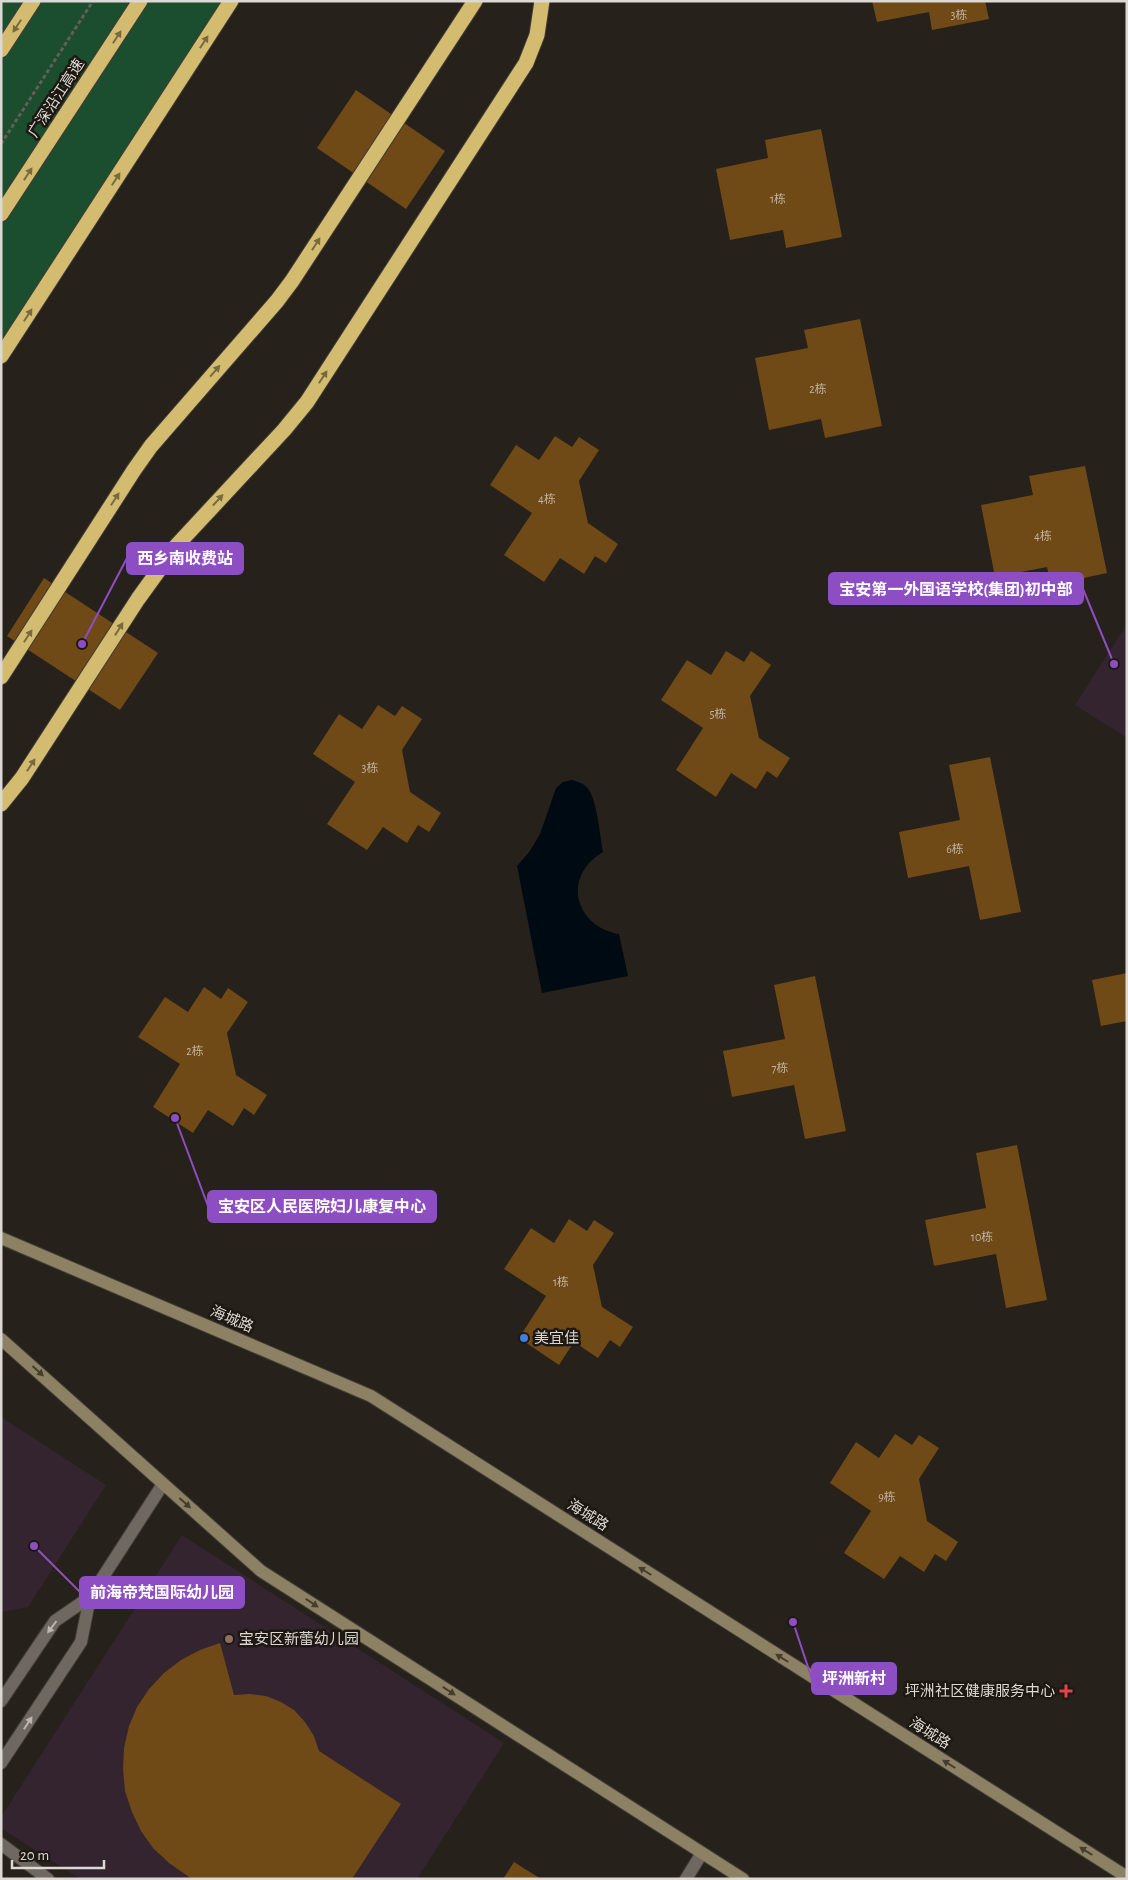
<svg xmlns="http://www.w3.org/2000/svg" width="1128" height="1880" viewBox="0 0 1128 1880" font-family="'Alegreya Sans','Noto Sans SC',sans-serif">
<rect width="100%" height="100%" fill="#27211b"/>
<g fill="#332430">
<path d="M1127 624V738L1075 705Z"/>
<path d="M1 1417 106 1485 28 1607 1 1612Z"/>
<path d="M182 1535 504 1743 417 1879H80L1 1828V1817Z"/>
</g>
<path fill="#1b4e2e" d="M1 1H228L1 349Z"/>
<path fill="#000a12" d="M572 780C579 782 585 784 589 790 597 802 600 836 603 852 562 876 574 926 619 934L628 976 542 993 517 866 530 851 540 834 556 788 563 782Z"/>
<g fill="#6f4916">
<path d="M872 1H985L989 19 932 30 929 12 877 22Z"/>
<path d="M356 90 445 151 406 209 317 148Z"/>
<path d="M821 129 842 237 786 248 783 230 730 240 716 169 768 158 765 140Z"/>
<path d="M860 319 882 426 825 438 821 419 769 430 755 358 808 348 804 330Z"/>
<path d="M555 436 572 447 579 437 599 450 579 481 588 523 618 544 606 563 595 556 584 574 560 558 544 582 504 555 532 513 490 485 516 445 539 460Z"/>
<path d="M1085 466 1107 573 1051 585 1047 567 995 577 981 505 1033 495 1029 476Z"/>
<path d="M44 578 158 653 120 710 7 636Z"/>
<path d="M726 651 744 662 751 651 771 665 750 696 759 738 790 758 777 778 767 771 756 789 731 773 716 797 676 770 703 728 661 700 687 660 711 675Z"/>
<path d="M378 705 395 716 402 706 422 719 402 750 410 792 441 813 429 832 418 825 407 843 383 827 367 850 327 824 355 782 313 754 339 714 362 729Z"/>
<path d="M990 757 1021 912 980 920 969 866 908 878 899 832 960 820 949 765Z"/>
<path d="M1127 973V1021L1101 1026 1092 980Z"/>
<path d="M815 976 846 1131 805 1139 794 1085 732 1097 723 1051 785 1039 774 985Z"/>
<path d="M204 987 221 999 228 988 248 1002 227 1033 236 1075 267 1095 254 1115 244 1108 233 1126 208 1110 193 1133 153 1107 180 1064 138 1037 165 997 188 1012Z"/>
<path d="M1017 1145 1047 1300 1006 1308 996 1254 934 1266 925 1220 986 1208 976 1153Z"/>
<path d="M569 1219 587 1231 594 1220 614 1233 593 1265 602 1307 633 1327 620 1347 610 1340 598 1358 574 1342 559 1365 519 1338 546 1296 504 1269 531 1228 554 1243Z"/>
<path d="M895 1434 912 1445 919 1435 939 1448 919 1479 927 1521 958 1542 946 1561 935 1554 924 1572 900 1556 884 1579 844 1553 871 1511 830 1483 856 1442 879 1458Z"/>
<path d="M220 1643 234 1695 250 1694 266 1696 281 1702 294 1710 305 1722 314 1736 319 1751 401 1804 352 1879H192L169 1863 153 1848 141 1831 132 1812 125 1791 123 1769 124 1748 129 1726 137 1707 149 1689 164 1673 181 1660 200 1650Z"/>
<path d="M514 1862 541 1879H503Z"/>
</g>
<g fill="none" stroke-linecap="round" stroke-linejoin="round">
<defs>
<g id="lane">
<path d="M1 1701 55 1621 90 1597 163 1484"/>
<path d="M1 1763 81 1642 90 1597"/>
<path d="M1 1844 48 1879"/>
<path d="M686 1879 702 1853"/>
</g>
<g id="secondary">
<path d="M1 1238 371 1396 1127 1877"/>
<path d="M1 1339 261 1571 743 1879"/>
</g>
<g id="highway">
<path d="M1 50 33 1"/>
<path d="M1 214 140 1"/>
<path d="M1 356 231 1"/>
<path d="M1 677 134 470 151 446 277 301 292 281 475 1"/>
<path d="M1 804 22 778 138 599 177 545 284 430 307 402 526 63 537 35 542 1"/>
</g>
</defs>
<use href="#lane" stroke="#413c37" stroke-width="14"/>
<use href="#secondary" stroke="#413c37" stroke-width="14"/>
<use href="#highway" stroke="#413c37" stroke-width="17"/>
<path stroke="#645e59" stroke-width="3" stroke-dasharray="4 2.5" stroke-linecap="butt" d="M1 144 93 1"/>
<use href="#lane" stroke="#6f6860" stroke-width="12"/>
<use href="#secondary" stroke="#8d8164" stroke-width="12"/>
<use href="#highway" stroke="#d3bb6f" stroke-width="15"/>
</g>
<defs><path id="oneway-solid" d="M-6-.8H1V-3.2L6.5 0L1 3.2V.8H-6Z" transform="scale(1.25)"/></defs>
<g fill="#786a40">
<use href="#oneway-solid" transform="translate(17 26) rotate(123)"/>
<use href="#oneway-solid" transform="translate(117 37) rotate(-57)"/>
<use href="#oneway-solid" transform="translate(204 42) rotate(-57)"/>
<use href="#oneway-solid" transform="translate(28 174) rotate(-57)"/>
<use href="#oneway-solid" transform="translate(116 179) rotate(-57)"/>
<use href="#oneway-solid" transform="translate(316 244) rotate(-57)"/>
<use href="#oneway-solid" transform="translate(28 315) rotate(-57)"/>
<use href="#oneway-solid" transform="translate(215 371) rotate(-49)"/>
<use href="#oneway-solid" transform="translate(323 377) rotate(-57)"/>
<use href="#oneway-solid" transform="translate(115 499) rotate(-57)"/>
<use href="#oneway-solid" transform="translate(218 500) rotate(-47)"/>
<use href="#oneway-solid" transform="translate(119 629) rotate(-58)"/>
<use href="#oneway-solid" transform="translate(28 636) rotate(-57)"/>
<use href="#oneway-solid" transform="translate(31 765) rotate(-57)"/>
</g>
<g fill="#453d2f">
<use href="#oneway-solid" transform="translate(38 1371) rotate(42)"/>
<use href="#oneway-solid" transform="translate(185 1503) rotate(42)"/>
<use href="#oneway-solid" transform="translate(645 1571) rotate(-148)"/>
<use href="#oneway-solid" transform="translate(312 1603) rotate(33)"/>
<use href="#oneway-solid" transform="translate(782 1658) rotate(-148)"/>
<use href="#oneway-solid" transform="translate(449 1691) rotate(33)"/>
<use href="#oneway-solid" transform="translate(949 1764) rotate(-148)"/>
<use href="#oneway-solid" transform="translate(1086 1851) rotate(-148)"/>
</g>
<g fill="#bbb6b1">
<use href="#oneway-solid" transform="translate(52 1627) rotate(127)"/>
<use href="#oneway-solid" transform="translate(28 1723) rotate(-57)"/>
</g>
<circle fill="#3f7fe0" stroke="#1e1812" stroke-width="2" cx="524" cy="1338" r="5"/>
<circle fill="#8d6e63" stroke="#1e1812" stroke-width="2" cx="229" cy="1639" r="5"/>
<path fill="#e0444e" stroke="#1e1812" stroke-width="2" d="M1063.5 1683.5h5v5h5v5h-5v5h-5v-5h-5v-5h5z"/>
<g text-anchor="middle" stroke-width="5" stroke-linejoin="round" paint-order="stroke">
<g font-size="12" fill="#c1b4a4">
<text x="959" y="19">3栋</text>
<text x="778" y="203">1栋</text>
<text x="818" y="393">2栋</text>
<text x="547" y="503">4栋</text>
<text x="1043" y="540">4栋</text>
<text x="718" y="718">5栋</text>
<text x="370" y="772">3栋</text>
<text x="955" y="853">6栋</text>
<text x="195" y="1055">2栋</text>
<text x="780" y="1072">7栋</text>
<text x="982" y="1241">10栋</text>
<text x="561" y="1286">1栋</text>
<text x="887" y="1501">9栋</text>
</g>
<g font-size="15" fill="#dcd8d4" stroke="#1e1812">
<text transform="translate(56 98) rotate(-57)" y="5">广深沿江高速</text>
<text transform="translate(232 1319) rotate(23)" y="5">海城路</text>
<text transform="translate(588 1515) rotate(32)" y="5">海城路</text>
<text transform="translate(930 1733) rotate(32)" y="5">海城路</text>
</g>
<g font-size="15" fill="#dcd8d4" stroke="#1e1812" text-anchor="start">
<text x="534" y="1343">美宜佳</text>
<text x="239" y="1644">宝安区新蕾幼儿园</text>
<text x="1055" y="1696" text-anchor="end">坪洲社区健康服务中心</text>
</g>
</g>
<path fill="none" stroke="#8e4ec3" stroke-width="2" d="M82 644L127 558M1114 664L1083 589M175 1118L208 1206M34 1546L80 1592M793 1622L812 1679"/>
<g fill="#8e4ec3" stroke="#1e1812" stroke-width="2">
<circle cx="82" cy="644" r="5"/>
<circle cx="1114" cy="664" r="5"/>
<circle cx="175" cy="1118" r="5"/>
<circle cx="34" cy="1546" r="5"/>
<circle cx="793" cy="1622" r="5"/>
</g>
<g fill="#8e4ec3" stroke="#8e4ec3" stroke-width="2">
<rect x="127" y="543" width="116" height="31" rx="5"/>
<rect x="829" y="573" width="254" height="31" rx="5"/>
<rect x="208" y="1191" width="228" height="31" rx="5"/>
<rect x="80" y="1577" width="164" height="31" rx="5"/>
<rect x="812" y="1663" width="84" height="31" rx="5"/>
</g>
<g font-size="16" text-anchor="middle" font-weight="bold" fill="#fff">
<text x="185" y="564">西乡南收费站</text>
<text x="956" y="595">宝安第一外国语学校(集团)初中部</text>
<text x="322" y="1212">宝安区人民医院妇儿康复中心</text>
<text x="162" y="1598">前海帝梵国际幼儿园</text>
<text x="854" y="1684">坪洲新村</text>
</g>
<rect width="1128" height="1880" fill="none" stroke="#dcd8d4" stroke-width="5"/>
<path d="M12 1860v8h92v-8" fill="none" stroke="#dcd8d4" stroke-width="2.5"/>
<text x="20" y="1860" font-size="15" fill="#dcd8d4" stroke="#1e1812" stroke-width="4" paint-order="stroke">20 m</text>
</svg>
